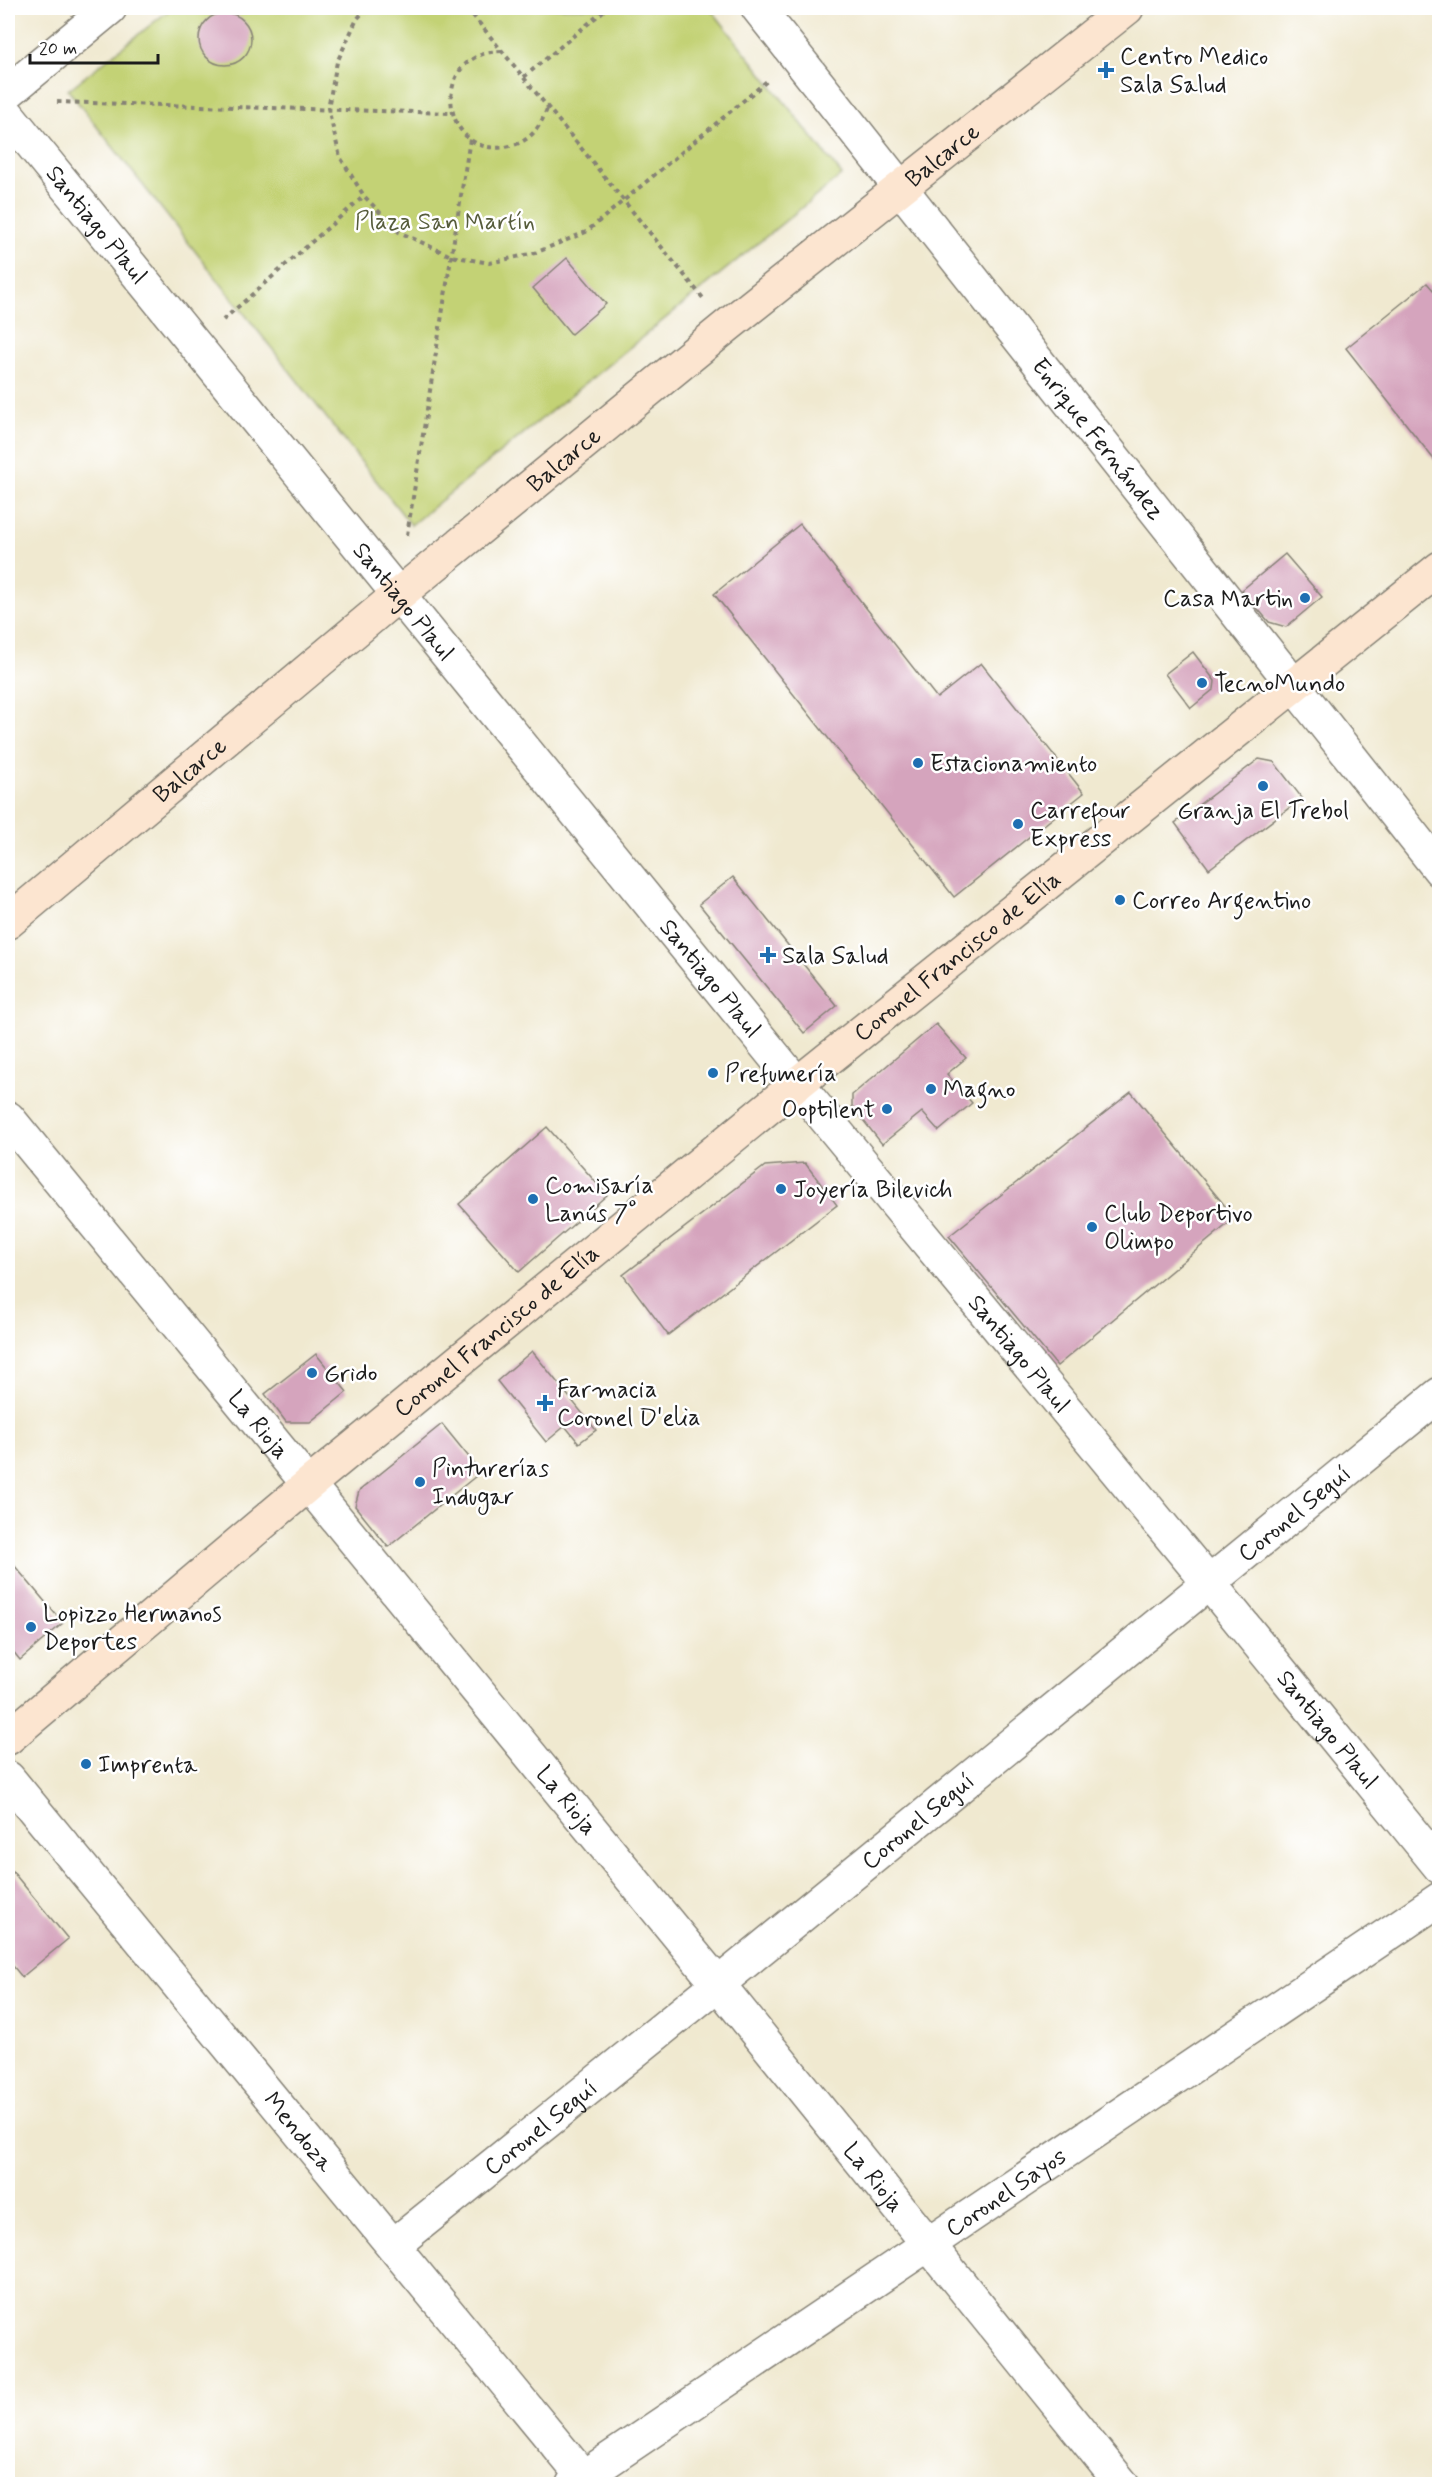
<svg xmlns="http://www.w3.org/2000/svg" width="1447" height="2492" viewBox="0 0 1447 2492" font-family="Mynerve,sans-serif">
<rect width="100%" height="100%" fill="#fff"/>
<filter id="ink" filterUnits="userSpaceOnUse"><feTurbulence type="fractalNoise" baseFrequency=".0167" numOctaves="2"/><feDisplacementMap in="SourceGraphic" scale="12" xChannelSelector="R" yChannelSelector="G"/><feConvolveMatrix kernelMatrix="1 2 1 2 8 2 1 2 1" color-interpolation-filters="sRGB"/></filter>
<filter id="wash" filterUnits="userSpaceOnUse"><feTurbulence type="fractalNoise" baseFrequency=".008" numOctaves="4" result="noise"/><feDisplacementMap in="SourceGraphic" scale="24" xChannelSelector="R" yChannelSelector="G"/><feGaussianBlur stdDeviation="1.35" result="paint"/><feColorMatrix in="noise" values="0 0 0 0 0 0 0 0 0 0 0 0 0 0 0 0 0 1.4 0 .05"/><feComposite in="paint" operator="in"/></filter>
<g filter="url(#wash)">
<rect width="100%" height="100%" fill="#f0e9d0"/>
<path fill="#c3d274" stroke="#707748" stroke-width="1.5" d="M172 8H710L842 175 411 525 68 90Z"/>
<g id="blocks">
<g fill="#d5a4bd">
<circle cx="225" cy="39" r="26"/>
<path d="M567 258 606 304 571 334 533 288Z"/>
<path d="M1427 283 1440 298V467L1346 348Z"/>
<path d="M800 524 937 698 981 663 1084 793 954 897 714 594Z"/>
<path d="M1285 554 1322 597 1286 627 1269 622 1242 590Z"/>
<path d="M1193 652 1215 681 1214 689 1191 708 1165 674Z"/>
<path d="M1259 759 1274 762 1302 798 1209 869 1175 823Z"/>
<path d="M733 877 837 1006 804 1033 699 904Z"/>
<path d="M936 1024 966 1058 947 1074 972 1103 939 1131 922 1112 882 1144 852 1106V1095Z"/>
<path d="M1131 1092 1235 1218 1057 1366 949 1236Z"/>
<path d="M547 1127 607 1195 519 1272 459 1204Z"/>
<path d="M805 1163 837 1205 668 1335 623 1275 765 1166Z"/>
<path d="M532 1351 596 1430 579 1443 565 1426 546 1442 497 1381Z"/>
<path d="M316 1354 347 1392 310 1422H286L265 1394Z"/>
<path d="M442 1424 481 1472 388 1547 355 1506 359 1491Z"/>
<path d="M8 1558 63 1623 20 1660 8 1645Z"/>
<path d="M8 1866 68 1939 22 1977 8 1960Z"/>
</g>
</g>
</g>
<g filter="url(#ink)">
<use href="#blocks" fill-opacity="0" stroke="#868276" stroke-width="1.5"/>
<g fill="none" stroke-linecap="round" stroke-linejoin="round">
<defs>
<g id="street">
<path id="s1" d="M758 8 1440 870"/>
<path d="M8 92 110 8"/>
<path id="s2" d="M8 115 797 1084 1209 1583 1440 1867"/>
<path id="s3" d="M8 1118 718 1984 1122 2484"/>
<path id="s4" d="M8 1778 589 2484"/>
<path id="s5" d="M394 2245 718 1984 1440 1394"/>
<path id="s6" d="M573 2484 1440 1899"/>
</g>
<g id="secondary">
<path id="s7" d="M8 922 398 595 727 326 1127 8"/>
<path id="s8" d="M8 1738 309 1484 797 1084 1440 568"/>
</g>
</defs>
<use href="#street" stroke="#868276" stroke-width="36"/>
<use href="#secondary" stroke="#868276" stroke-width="36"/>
<g stroke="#868276" stroke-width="4" stroke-dasharray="4.5 4.5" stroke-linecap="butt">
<path d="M367 8 357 19 337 62 328 108 340 157 364 196 399 232 451 256 489 263 535 253 586 232 767 81"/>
<path d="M467 8 703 298"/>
<path d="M502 51C426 52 441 163 510 146 531 141 540 127 547 109"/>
<path d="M524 77 607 8"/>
<path d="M57 102 452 113"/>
<path d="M223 320 364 196"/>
<path d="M407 535 470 139"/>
</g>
<use href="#street" stroke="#fff" stroke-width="33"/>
<use href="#secondary" stroke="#fce5d0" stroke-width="33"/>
</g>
</g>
<g fill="#1f6fb2" stroke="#fff" stroke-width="2">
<path d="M1103 61h6v6h6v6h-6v6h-6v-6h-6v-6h6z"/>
<circle cx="1305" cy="598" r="6"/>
<circle cx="1202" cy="683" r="6"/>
<circle cx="918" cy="763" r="6"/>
<circle cx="1263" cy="786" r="6"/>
<circle cx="1018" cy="824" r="6"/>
<circle cx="1120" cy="900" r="6"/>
<path d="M765 946h6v6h6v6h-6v6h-6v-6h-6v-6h6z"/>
<circle cx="713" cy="1073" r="6"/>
<circle cx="931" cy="1089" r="6"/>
<circle cx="887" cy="1109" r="6"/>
<circle cx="781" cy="1189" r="6"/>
<circle cx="533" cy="1199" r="6"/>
<circle cx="1092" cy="1227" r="6"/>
<circle cx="312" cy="1373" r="6"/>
<path d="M542 1394h6v6h6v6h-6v6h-6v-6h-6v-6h6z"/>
<circle cx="420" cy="1482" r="6"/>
<circle cx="31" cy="1627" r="6"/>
<circle cx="86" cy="1764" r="6"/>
</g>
<g text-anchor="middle" stroke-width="5" stroke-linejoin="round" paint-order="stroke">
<g font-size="24" fill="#1c1c1c" stroke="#fff" text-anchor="start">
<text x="1120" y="64">Centro Medico<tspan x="1120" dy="28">Sala Salud</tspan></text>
<text x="1293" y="606" text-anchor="end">Casa Martin</text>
<text x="1214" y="691">TecnoMundo</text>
<text x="930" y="771">Estacionamiento</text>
<text x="1030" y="818">Carrefour<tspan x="1030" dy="28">Express</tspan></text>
<text x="1263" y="818" text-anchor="middle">Granja El Trebol</text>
<text x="1132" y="908">Correo Argentino</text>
<text x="782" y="963">Sala Salud</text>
<text x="725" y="1081">Prefumería</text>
<text x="943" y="1097">Magno</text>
<text x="875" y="1117" text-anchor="end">Ooptilent</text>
<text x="545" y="1193">Comisaría<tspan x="545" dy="28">Lanús 7°</tspan></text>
<text x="793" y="1197">Joyería Bilevich</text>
<text x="1104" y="1221">Club Deportivo<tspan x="1104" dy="28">Olimpo</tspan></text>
<text x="324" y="1381">Grido</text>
<text x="557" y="1397">Farmacia<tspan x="557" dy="28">Coronel D'elia</tspan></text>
<text x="432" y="1476">Pinturerías<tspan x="432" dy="28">Indugar</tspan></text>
<text x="43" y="1621">Lopizzo Hermanos<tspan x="43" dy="28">Deportes</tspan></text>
<text x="98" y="1772">Imprenta</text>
</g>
<g font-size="24" fill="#1c1c1c" stroke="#fff">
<text dy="8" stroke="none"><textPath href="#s7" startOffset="1209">Balcarce</textPath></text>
<text dy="8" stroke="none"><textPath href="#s2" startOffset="141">Santiago Plaul</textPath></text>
<text dy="8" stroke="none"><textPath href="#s1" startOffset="549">Enrique Fernández</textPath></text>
<text dy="8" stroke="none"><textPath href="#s7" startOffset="723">Balcarce</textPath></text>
<text dy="8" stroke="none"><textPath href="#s2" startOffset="627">Santiago Plaul</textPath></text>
<text dy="8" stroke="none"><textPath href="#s7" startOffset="237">Balcarce</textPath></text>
<text dy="8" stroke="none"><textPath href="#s8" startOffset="1230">Coronel Francisco de Elía</textPath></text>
<text dy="8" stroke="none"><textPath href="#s2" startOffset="1113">Santiago Plaul</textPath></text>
<text dy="8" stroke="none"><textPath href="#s8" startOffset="636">Coronel Francisco de Elía</textPath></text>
<text dy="8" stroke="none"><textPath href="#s2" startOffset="1599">Santiago Plaul</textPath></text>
<text dy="8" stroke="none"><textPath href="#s3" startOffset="396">La Rioja</textPath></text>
<text dy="8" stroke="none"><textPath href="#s5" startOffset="1160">Coronel Seguí</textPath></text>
<text dy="8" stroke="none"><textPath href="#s2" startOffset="2085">Santiago Plaul</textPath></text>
<text dy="8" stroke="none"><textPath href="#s3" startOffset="882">La Rioja</textPath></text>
<text dy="8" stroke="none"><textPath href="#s5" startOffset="674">Coronel Seguí</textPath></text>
<text dy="8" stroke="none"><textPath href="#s5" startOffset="188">Coronel Seguí</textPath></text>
<text dy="8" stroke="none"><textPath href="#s4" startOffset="458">Mendoza</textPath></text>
<text dy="8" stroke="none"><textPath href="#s3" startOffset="1368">La Rioja</textPath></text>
<text dy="8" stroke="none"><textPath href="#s6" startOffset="522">Coronel Sayos</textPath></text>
</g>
<g font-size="24" fill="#565c3b" stroke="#fff">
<text x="445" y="229">Plaza San Martín</text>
</g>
</g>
<rect width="1447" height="2492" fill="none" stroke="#fff" stroke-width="30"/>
<path d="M30 54v9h128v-9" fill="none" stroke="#1c1c1c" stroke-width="3"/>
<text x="39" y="54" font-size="18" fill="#1c1c1c" stroke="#ffffff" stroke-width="4.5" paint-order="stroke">20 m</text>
</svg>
